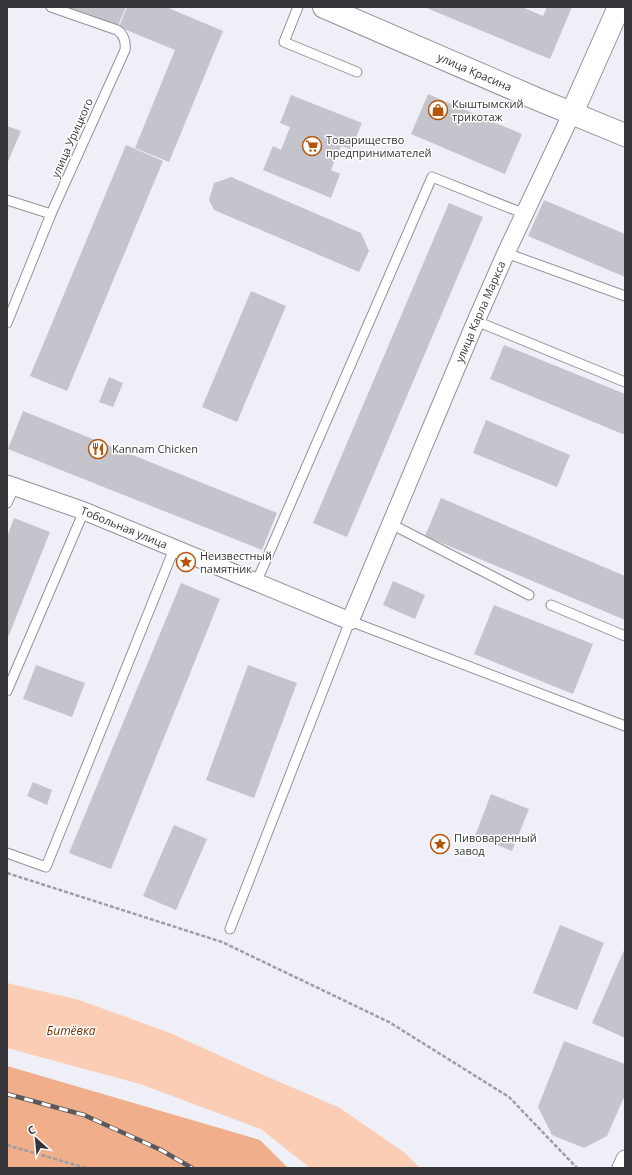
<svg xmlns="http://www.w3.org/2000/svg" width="632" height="1175" viewBox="0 0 632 1175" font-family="'Open Sans',sans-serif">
<rect width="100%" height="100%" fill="#efeff7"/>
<path fill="#f0ae8b" d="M7 1066 260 1140 288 1168H7Z"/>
<path fill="#facdb4" d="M7 983 79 1000 170 1033 247 1068 340 1108 405 1153 420 1168H310L261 1129 140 1084 7 1048Z"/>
<g fill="#c4c4cc">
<path d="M66 7H126L117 28Z"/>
<path d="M127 7H166L223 31 169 162 135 148 175 50 119 27Z"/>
<path d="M424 7H522L543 16 547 7H572L550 59Z"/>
<path d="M428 94 522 134 505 174 411 134Z"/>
<path d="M291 95 362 123 351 149 341 146 331 170 340 174 331 198 263 170 273 146 281 150 290 127 280 123Z"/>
<path d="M7 126 21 131 7 164Z"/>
<path d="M126 145 163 161 67 391 30 376Z"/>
<path d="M231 177 361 233 369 251 359 272 214 210 209 200 214 183Z"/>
<path d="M544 200 625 234V277L528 236Z"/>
<path d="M449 203 483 217 347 537 313 523Z"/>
<path d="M251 291 286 306 237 422 202 407Z"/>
<path d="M504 345 625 394V435L490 379Z"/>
<path d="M109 377 123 383 113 407 99 402Z"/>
<path d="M23 411 277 513 262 550 8 449Z"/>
<path d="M486 420 570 455 557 487 473 453Z"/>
<path d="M441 498 625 576V620L425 536Z"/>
<path d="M14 518 50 532 7 640V537Z"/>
<path d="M393 581 425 595 415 619 383 605Z"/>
<path d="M181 583 220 599 111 869 69 853Z"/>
<path d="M494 605 593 644 573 694 474 654Z"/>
<path d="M36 665 85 683 72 717 23 699Z"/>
<path d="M248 665 297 683 254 798 206 780Z"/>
<path d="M33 782 52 790 47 805 27 796Z"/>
<path d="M491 794 529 809 512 851 475 836Z"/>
<path d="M174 825 207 839 176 910 143 896Z"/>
<path d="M560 925 604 943 577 1010 533 993Z"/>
<path d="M625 948V1038L592 1023Z"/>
<path d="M564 1041 625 1064V1095L607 1136 584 1148 552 1135 538 1107Z"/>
</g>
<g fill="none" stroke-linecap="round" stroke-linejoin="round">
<defs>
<g id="service">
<path d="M298 7 284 42 357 72"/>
<path d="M7 200 51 214"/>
<path d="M506 253 625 296"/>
<path d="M476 321 625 382"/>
<path d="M7 323 51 214 125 50C126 43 124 34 117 30L51 7"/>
<path d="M7 503 15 486"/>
<path d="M391 524 529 595"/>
<path d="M256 583 432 177 525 214"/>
<path d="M551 605 625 636"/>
<path d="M7 691 84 511"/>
<path d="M7 853 46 867 174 549"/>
<path d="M230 929 350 621 625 726"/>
</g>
<g id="minor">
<path id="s1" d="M7 484 84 511 350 621 476 321 506 253 572 113"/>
<path d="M621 1168 625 1159"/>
</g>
<path id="secondary" d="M572 113 619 7"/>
<g id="primary">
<path id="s2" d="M324 7 537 99 625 135"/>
</g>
</defs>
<use href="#service" stroke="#92929a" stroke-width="11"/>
<use href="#minor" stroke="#92929a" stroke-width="19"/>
<use href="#secondary" stroke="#92929a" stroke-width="24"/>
<use href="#primary" stroke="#92929a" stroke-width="24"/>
<g stroke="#9d9da3" stroke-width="2.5" stroke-dasharray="4 2" stroke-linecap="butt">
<path d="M7 873 222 942 389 1022 509 1097 577 1168"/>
<path d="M7 1145 86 1168"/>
</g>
<use href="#service" stroke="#fff" stroke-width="9"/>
<use href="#minor" stroke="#fff" stroke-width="17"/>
<use href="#secondary" stroke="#fff" stroke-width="22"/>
<use href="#primary" stroke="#fff" stroke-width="22"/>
<defs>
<path id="rail" d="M7 1094 84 1115 161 1150 192 1168"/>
</defs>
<use href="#rail" stroke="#5a595d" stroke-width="4.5"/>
<use href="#rail" stroke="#fff" stroke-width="3" stroke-dasharray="9" stroke-linecap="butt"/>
</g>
<defs>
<symbol id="shop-ring" viewBox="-11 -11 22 22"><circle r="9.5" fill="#fff" stroke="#b5550d" stroke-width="1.5"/><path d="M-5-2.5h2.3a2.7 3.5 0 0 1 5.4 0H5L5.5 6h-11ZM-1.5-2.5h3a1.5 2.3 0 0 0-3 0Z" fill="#b5550d"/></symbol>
<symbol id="supermarket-ring" viewBox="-11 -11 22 22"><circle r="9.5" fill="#fff" stroke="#b5550d" stroke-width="1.5"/><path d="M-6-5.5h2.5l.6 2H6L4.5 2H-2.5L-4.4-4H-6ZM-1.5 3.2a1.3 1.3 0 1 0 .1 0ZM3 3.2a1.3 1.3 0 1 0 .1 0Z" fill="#b5550d"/></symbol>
<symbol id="restaurant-ring" viewBox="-11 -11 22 22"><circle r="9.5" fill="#fff" stroke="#b5550d" stroke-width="1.5"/><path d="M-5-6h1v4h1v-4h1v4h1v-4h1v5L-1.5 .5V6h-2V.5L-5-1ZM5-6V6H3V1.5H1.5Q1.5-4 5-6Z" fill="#b5550d"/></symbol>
<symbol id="sight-ring" viewBox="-11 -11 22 22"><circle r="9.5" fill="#fff" stroke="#b5550d" stroke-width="1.5"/><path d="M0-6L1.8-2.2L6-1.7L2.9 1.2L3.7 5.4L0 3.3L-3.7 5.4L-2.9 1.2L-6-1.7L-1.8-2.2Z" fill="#b5550d"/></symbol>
</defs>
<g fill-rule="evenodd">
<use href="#shop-ring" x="427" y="99" width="22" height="22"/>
<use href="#supermarket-ring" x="301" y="135" width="22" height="22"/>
<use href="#restaurant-ring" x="87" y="438" width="22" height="22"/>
<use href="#sight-ring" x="175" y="551" width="22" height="22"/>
<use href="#sight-ring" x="429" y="833" width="22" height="22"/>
</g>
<g text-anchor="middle" stroke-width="3" stroke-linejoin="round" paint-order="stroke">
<g font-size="11" fill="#353438" stroke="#fff">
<text dy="4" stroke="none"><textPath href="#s2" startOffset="164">улица Красина</textPath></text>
<text transform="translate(72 138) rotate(-66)" y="4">улица Урицкого</text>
<text dy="4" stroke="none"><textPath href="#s1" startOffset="705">улица Карла Маркса</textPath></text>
<text dy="4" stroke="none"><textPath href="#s1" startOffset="125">Тобольная улица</textPath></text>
</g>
<g font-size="11" fill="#353438" stroke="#fff" text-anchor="start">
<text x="452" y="108">Кыштымский<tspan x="452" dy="13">трикотаж</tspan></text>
<text x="326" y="144">Товарищество<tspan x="326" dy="13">предпринимателей</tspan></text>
<text x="112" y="453">Kannam Chicken</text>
<text x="200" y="560">Неизвестный<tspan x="200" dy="13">памятник</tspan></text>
<text x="454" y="842">Пивоваренный<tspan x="454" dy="13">завод</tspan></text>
</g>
<g font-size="12" font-style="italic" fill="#743402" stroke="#fff">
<text x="71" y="1035">Битёвка</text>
</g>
</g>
<rect width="632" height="1175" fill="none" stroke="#353438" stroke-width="16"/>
<g transform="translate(36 1139) rotate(333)" stroke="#ffffff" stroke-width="3" paint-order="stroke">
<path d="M0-3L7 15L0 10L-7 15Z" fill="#353438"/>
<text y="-6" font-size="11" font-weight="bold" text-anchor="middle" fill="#353438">С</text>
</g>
</svg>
